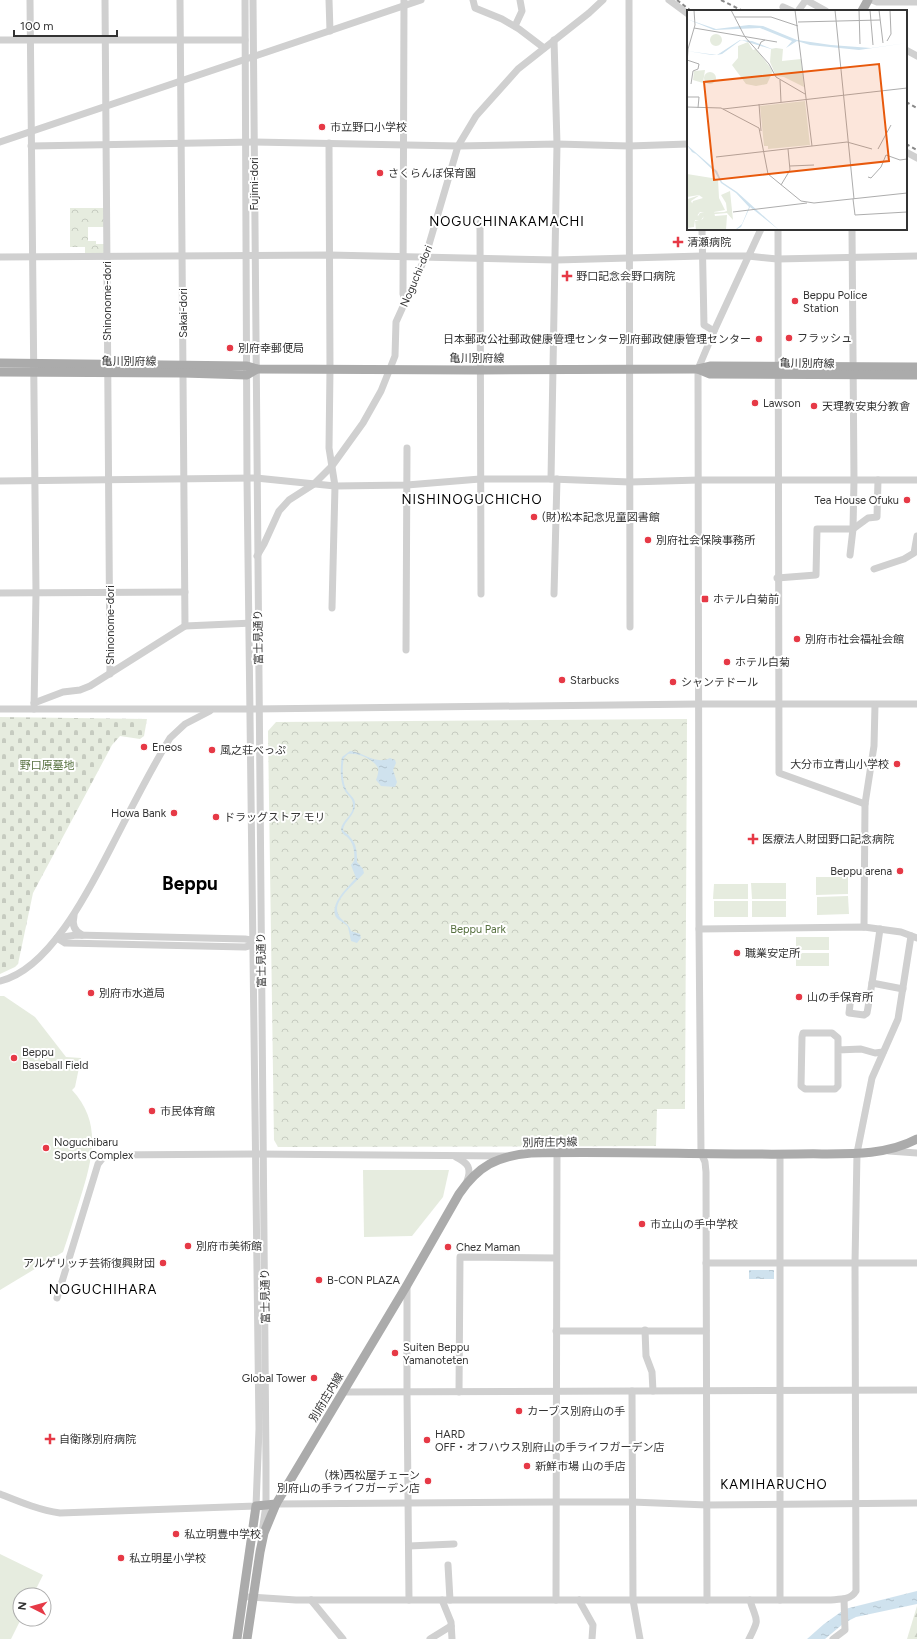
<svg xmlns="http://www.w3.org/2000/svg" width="917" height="1639" viewBox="0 0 917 1639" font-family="Figtree,'Noto Sans JP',sans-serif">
<defs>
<pattern id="forest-firs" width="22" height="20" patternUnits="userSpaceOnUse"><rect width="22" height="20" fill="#e6ecdf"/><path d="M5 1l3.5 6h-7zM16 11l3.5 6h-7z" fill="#c6cbc0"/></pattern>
<pattern id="cemetery-stones" width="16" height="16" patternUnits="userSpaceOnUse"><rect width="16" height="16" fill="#e6ecdf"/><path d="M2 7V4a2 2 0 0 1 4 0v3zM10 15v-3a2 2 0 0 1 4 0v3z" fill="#c6cbc0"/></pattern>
<pattern id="park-crowns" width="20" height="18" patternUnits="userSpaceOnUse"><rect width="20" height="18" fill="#e6ecdf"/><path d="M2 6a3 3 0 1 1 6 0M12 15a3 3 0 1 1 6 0" fill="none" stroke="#c6cbc0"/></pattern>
<pattern id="water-ripples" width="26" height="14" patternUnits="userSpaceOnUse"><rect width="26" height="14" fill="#cfe2ee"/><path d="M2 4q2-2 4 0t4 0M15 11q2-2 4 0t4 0" fill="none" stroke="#b2c2cd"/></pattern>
</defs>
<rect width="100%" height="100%" fill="#fff"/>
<path fill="url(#forest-firs)" d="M917 1606V1639H907Z"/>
<path fill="url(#cemetery-stones)" d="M0 717 147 719 144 736 140 739 120 736 112 745 33 893 18 964 15 967 0 974Z"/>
<g fill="url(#park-crowns)">
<path d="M70 208H104V227H88V241H96V244H104V254H85V247H70Z"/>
<path d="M687 719 685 1109H657L656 1146 278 1147 274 1140 268 731 276 722Z"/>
</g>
<g fill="#e6ecdf">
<path d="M816 877H848V894L816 895Z"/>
<path d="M751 883H786V899H752Z"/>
<path d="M714 884H748V899H713Z"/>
<path d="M848 896 849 914 817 915V897Z"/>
<rect x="714" y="901" width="34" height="16"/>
<rect x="752" y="901" width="34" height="16"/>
<rect x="796" y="937" width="33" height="13"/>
<rect x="796" y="953" width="33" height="13"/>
<path d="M0 996H4L35 1017 66 1057 81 1058 75 1087 72 1090C103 1123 92 1161 80 1199 74 1217 69 1235 63 1252L0 1290Z"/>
<path d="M363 1170H449L443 1197 412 1236 364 1237Z"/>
<path d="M0 1554 43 1575 33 1595H20L21 1619 11 1639H0Z"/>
</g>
<g fill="url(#water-ripples)">
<path d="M350 751C365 753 376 765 390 758L395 760 396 763 393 770 397 782 395 787 381 786 376 780C377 777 379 772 378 768 374 759 357 752 348 754L344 758C342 766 342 781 346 789 349 795 356 798 355 805 355 816 344 821 343 830 345 833 348 834 350 837 357 844 357 853 357 862L363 869 364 873C356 883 332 900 338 914 341 921 349 923 351 931L360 934 361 938 357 943 351 941 348 927C345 923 339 921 336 917 329 904 348 887 356 878L351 865 354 861C355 854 354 845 349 839 346 835 342 835 341 829 342 820 354 815 353 805 353 798 348 796 345 791 340 783 340 766 342 757Z"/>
<rect x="749" y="1270" width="25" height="9"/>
<path d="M917 1591V1604L856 1617 844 1623 825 1639H807L824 1624 845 1609Z"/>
</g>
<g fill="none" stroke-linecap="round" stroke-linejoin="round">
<g stroke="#d0d0d0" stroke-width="7">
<path d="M30 0 36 593 34 709"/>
<path d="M105 0 110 674"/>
<path d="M180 0 185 626"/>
<path d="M253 0 266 1463V1505L262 1532"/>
<path d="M329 0 330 31"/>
<path d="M404 0 403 294 405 300"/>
<path d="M473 0 475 8 502 19 519 29 544 48"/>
<path d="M629 0 630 627"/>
<path d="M669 0 688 14"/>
<path d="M872 0 877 2H917"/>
<path d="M783 7 792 11"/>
<path d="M798 11 806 0 826 11"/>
<path d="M515 26 522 11 520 0"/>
<path d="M0 40H245"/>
<path d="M906 50 917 56"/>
<path d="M0 142 421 0"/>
<path d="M329 143 330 369 329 448 335 486 332 608"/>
<path d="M31 146 254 142 458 146 557 144 629 146 688 144"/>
<path d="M906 152 917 158"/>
<path d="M480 223 481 594"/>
<path d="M702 229 704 325 714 331"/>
<path d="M778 229 779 773 865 804"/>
<path d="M0 257 329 255 556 260 702 256H748L777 259 917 256"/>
<path d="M551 479 557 144 554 40"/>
<path d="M0 481 256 478 335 486 407 485 480 479H551L630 482 699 480H917"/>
<path d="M850 555 853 529 854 480 852 229"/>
<path d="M257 556 264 544 279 511 289 500 314 484 332 466 363 423 381 391 395 356 396 322 425 258 458 146 476 116 518 69 589 13 603 0"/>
<path d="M874 569 904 559 914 553 917 536"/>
<path d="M777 578 816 575 817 529H853L868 518 877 517 878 480"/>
<path d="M0 593 185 592"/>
<path d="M554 594 557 479"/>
<path d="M406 650 407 448"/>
<path d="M34 703 63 692 80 690 90 686 185 626 253 623"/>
<path d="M0 709H250L699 704H917"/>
<path d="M74 916C72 924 74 931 82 935"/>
<path d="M864 927 865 804 874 746 875 705"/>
<path d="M699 929 864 927 901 932 917 938"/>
<path d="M57 938 65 943 245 947 257 944"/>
<path d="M57 938 76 935 245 939 257 941"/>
<path d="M0 981C53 969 95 878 118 834 135 801 151 769 170 738L185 724 210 711"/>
<path d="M872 983 903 989"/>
<path d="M870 998 851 996 849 1013 864 1015 867 1013C872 985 876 957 880 929"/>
<path d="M838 1050V1038L832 1033H803L802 1037 801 1086 805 1089H835L838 1086V1050L861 1049 875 1053 883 1052"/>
<path d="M889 1151 917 1153"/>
<path d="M456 1157C468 1163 472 1168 467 1181"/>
<path d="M780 1158V1600"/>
<path d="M706 1263H917"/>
<path d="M407 1285V1392L409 1600"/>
<path d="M57 1298 98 1164 105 1155 255 1154 506 1156"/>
<path d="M645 1330 646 1356 652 1372 653 1391"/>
<path d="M556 1331H706"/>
<path d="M632 1391 633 1600 640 1639"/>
<path d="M343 1392 917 1390"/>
<path d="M459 1392 460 1257 556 1258"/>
<path d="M0 1494C20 1502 39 1510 60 1513L256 1506 259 1429 247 479 245 0"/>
<path d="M276 1504 556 1502H632L707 1505 917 1503"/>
<path d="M409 1546 454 1544"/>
<path d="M448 1565 450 1600"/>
<path d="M249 1597 296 1600H828C839 1599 850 1601 856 1591L855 1263 857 1153 872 1078 898 1019 911 936"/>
<path d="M311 1600 343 1639"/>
<path d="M442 1600 451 1622 452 1639"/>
<path d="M556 1600 557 1153"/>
<path d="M579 1600 593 1625 592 1639"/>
<path d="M707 1600 706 1172 705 1162 701 1153 699 929 698 369 714 331 761 229"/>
<path d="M430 1639 451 1626"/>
<path d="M749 1639C761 1616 756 1622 750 1600"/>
<path d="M833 1639 845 1630 844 1599"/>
</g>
<g stroke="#ababab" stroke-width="9">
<path d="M862 11 868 0"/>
<path d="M0 363 247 366 257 369 480 370 698 369 711 366 917 367"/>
<path d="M698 369 710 374 917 375"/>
<path d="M0 372 183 373 247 375 257 369"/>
<path d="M237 1639 256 1506 276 1504 407 1285 459 1194C478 1166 497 1156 531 1153 620 1151 709 1155 798 1154 837 1153 882 1158 917 1139"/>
<path d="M247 1639 260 1552 264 1533 276 1504"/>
</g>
<g stroke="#888" stroke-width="2" stroke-dasharray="4 3" stroke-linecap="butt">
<path d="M677 0 691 11"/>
<path d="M721 0 743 11"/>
<path d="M906 102 917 108"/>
<path d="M906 144 917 150"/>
</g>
</g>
<g fill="#e63946" stroke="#fff" stroke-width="1.5">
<circle cx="322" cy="127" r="4"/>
<circle cx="380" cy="173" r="4"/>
<path d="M676 236h4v4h4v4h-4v4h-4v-4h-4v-4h4z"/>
<path d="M565 270h4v4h4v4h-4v4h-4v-4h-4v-4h4z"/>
<circle cx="795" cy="301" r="4"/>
<circle cx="789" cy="338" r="4"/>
<circle cx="759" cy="339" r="4"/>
<circle cx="230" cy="348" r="4"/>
<circle cx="755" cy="403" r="4"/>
<circle cx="814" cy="406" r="4"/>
<circle cx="907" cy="500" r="4"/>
<circle cx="534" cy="517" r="4"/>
<circle cx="648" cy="540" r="4"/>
<rect x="701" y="595" width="8" height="8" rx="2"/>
<circle cx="797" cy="639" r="4"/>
<circle cx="727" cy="662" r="4"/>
<circle cx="562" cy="680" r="4"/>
<circle cx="673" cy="682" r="4"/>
<circle cx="144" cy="747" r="4"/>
<circle cx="212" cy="750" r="4"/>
<circle cx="897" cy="764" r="4"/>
<circle cx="174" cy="813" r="4"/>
<circle cx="216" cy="817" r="4"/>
<path d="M751 833h4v4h4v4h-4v4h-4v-4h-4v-4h4z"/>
<circle cx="900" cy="871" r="4"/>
<circle cx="737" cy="953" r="4"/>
<circle cx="91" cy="993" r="4"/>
<circle cx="799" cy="997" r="4"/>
<circle cx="14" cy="1058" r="4"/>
<circle cx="152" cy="1111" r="4"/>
<circle cx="46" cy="1148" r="4"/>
<circle cx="642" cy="1224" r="4"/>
<circle cx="188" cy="1246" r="4"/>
<circle cx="448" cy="1247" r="4"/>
<circle cx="163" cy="1263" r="4"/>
<circle cx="319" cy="1280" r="4"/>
<circle cx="395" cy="1353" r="4"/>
<circle cx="314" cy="1378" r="4"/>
<circle cx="519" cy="1411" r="4"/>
<path d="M48 1433h4v4h4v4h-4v4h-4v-4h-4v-4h4z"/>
<circle cx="427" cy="1440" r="4"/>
<circle cx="527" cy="1466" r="4"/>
<circle cx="428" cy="1481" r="4"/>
<circle cx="176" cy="1534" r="4"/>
<circle cx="121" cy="1558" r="4"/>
</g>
<g text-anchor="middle" stroke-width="4" stroke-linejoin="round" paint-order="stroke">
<g font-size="11" fill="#333" stroke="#fff" text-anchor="start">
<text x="330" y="131">市立野口小学校</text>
<text x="388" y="177">さくらんぼ保育園</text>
<text x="687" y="246">清瀬病院</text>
<text x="576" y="280">野口記念会野口病院</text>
<text x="803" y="299">Beppu Police<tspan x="803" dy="13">Station</tspan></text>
<text x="797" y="342">フラッシュ</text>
<text x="751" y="343" text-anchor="end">日本郵政公社郵政健康管理センター別府郵政健康管理センター</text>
<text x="238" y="352">別府幸郵便局</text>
<text x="763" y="407">Lawson</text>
<text x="822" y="410">天理教安東分教會</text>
<text x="899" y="504" text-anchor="end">Tea House Ofuku</text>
<text x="542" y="521">(財)松本記念児童図書館</text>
<text x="656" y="544">別府社会保険事務所</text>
<text x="713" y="603">ホテル白菊前</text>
<text x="805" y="643">別府市社会福祉会館</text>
<text x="735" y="666">ホテル白菊</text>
<text x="570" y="684">Starbucks</text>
<text x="681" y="686">シャンテドール</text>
<text x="152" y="751">Eneos</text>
<text x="220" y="754">風之荘べっぷ</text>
<text x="889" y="768" text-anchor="end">大分市立青山小学校</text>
<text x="166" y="817" text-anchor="end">Howa Bank</text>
<text x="224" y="821">ドラッグストア モリ</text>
<text x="762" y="843">医療法人財団野口記念病院</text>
<text x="892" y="875" text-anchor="end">Beppu arena</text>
<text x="745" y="957">職業安定所</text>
<text x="99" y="997">別府市水道局</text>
<text x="807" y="1001">山の手保育所</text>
<text x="22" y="1056">Beppu<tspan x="22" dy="13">Baseball Field</tspan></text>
<text x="160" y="1115">市民体育館</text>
<text x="54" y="1146">Noguchibaru<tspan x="54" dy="13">Sports Complex</tspan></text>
<text x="650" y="1228">市立山の手中学校</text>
<text x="196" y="1250">別府市美術館</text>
<text x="456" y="1251">Chez Maman</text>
<text x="155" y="1267" text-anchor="end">アルゲリッチ芸術復興財団</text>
<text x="327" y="1284">B-CON PLAZA</text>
<text x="403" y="1351">Suiten Beppu<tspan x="403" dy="13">Yamanoteten</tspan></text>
<text x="306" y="1382" text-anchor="end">Global Tower</text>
<text x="527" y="1415">カーブス別府山の手</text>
<text x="435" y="1438">HARD<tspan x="435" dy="13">OFF・オフハウス別府山の手ライフガーデン店</tspan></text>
<text x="59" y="1443">自衛隊別府病院</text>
<text x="535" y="1470">新鮮市場 山の手店</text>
<text x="420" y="1479" text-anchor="end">(株)西松屋チェーン<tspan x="420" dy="13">別府山の手ライフガーデン店</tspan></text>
<text x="184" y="1538">私立明豊中学校</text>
<text x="129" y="1562">私立明星小学校</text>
</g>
<g font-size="11" fill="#333" stroke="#fff">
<text transform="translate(254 184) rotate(-90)" y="4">Fujimi-dori</text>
<text transform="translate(416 276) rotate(-67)" y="4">Noguchi-dori</text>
<text transform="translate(107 301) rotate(-90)" y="4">Shinonome-dori</text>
<text transform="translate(183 313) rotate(-90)" y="4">Sakai-dori</text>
<text x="477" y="362">亀川別府線</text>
<text x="129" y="365">亀川別府線</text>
<text transform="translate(807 363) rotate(1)" y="4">亀川別府線</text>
<text transform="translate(110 625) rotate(-90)" y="4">Shinonome-dori</text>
<text transform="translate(258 637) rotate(-91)" y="4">富士見通り</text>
<text transform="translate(261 960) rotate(-91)" y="4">富士見通り</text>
<text transform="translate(550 1142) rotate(-1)" y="4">別府庄内線</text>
<text transform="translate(265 1296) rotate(-91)" y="4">富士見通り</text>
<text transform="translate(326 1397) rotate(-59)" y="4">別府庄内線</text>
</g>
<g font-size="11" fill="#56703f" stroke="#fff">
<text x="47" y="769">野口原墓地</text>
<text x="478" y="933">Beppu Park</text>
</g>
<g font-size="13" letter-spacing="1" fill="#000" stroke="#fff">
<text x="507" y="226">NOGUCHINAKAMACHI</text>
<text x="472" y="504">NISHINOGUCHICHO</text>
<text x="103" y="1294">NOGUCHIHARA</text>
<text x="774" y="1489">KAMIHARUCHO</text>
</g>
<g font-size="19" font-weight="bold" fill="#000" stroke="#fff">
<text x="190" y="890">Beppu</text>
</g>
</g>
<g transform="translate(687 10)">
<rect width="220" height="220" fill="#fff"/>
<path d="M0 164 31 169 32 188 38 200 27 202 28 206 40 205 39 220H9L8 211 16 209 17 203 13 202 9 207 3 199 6 191 16 188 12 185 0 187Z" fill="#e6ecdf"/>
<path d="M89 38 96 39 95 51 114 49 117 77 97 67 89 66 83 52 84 39Z" fill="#e6ecdf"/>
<path d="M118 91 123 135 81 139V136H77L73 96ZM43 181 46 210 40 203 18 205 14 210H8L7 217 0 218 1 189 13 185 4 191 11 206 13 203 37 202 40 201 39 193 34 185Z" fill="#e6ecdf"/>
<path d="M23 30a6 6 0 1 1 12 0a6 6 0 1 1-12 0ZM61 32 66 40 69 39 86 61 80 74 69 76 59 74 45 55 51 48V36ZM18 60 16 73 6 70 7 61ZM17 68a6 6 0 1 1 12 0a6 6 0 1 1-12 0Z" fill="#e6ecdf"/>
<path d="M0 9 29 19 62 15 76 16 110 30 144 35 184 38 220 33 172 40 123 35 110 31 99 38 84 39 54 30 35 44 30 45H25L0 41 30 45 53 30 65 31 85 39 99 38 105 31 73 18 27 20ZM0 135 30 161 35 172 50 182 92 220 63 197 54 217 48 220 55 214 62 197 49 183 34 173 28 162 9 144 5 142 0 146 5 142Z" fill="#cfe2ee"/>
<path fill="none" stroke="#adadad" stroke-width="1" d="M44 0 58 27 82 54 89 67 118 84M108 0 125 136M148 0 167 189M172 0 173 34M183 0 186 35M192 0 196 33M48 7H84L111 16M111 12 193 10M7 18 90 32M200 31 204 24 203 0M71 39 74 32 78 30M0 50 12 54 11 59 6 61 4 74M0 54 1 39 8 15 7 0M93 70 94 92M0 87H12L11 98M72 94 74 121M0 97 34 98 72 118 81 164 114 191 127 193 220 183M36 99 220 78M191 139 204 115M199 145 213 150 220 149M29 147 160 132 185 139M103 156 127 155M181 167 184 168 194 157 199 145M94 175 103 160 101 139M166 189 168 205M46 202 120 193M168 205 220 202"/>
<path fill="#e8590c" fill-opacity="0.15" stroke="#e8590c" stroke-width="2" d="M192 54 202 151 27 170 17 72Z"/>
<rect width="220" height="220" fill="none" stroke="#333" stroke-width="2"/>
</g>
<g transform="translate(32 1607) rotate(276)"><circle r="19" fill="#ffffff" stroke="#adadad"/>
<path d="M0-3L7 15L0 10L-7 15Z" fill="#e63946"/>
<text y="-6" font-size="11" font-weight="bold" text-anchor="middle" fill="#333333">N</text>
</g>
<path d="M14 30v6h103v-6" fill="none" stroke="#333333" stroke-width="2"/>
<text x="20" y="30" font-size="12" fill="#333333" stroke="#ffffff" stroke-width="3" paint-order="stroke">100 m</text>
</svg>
